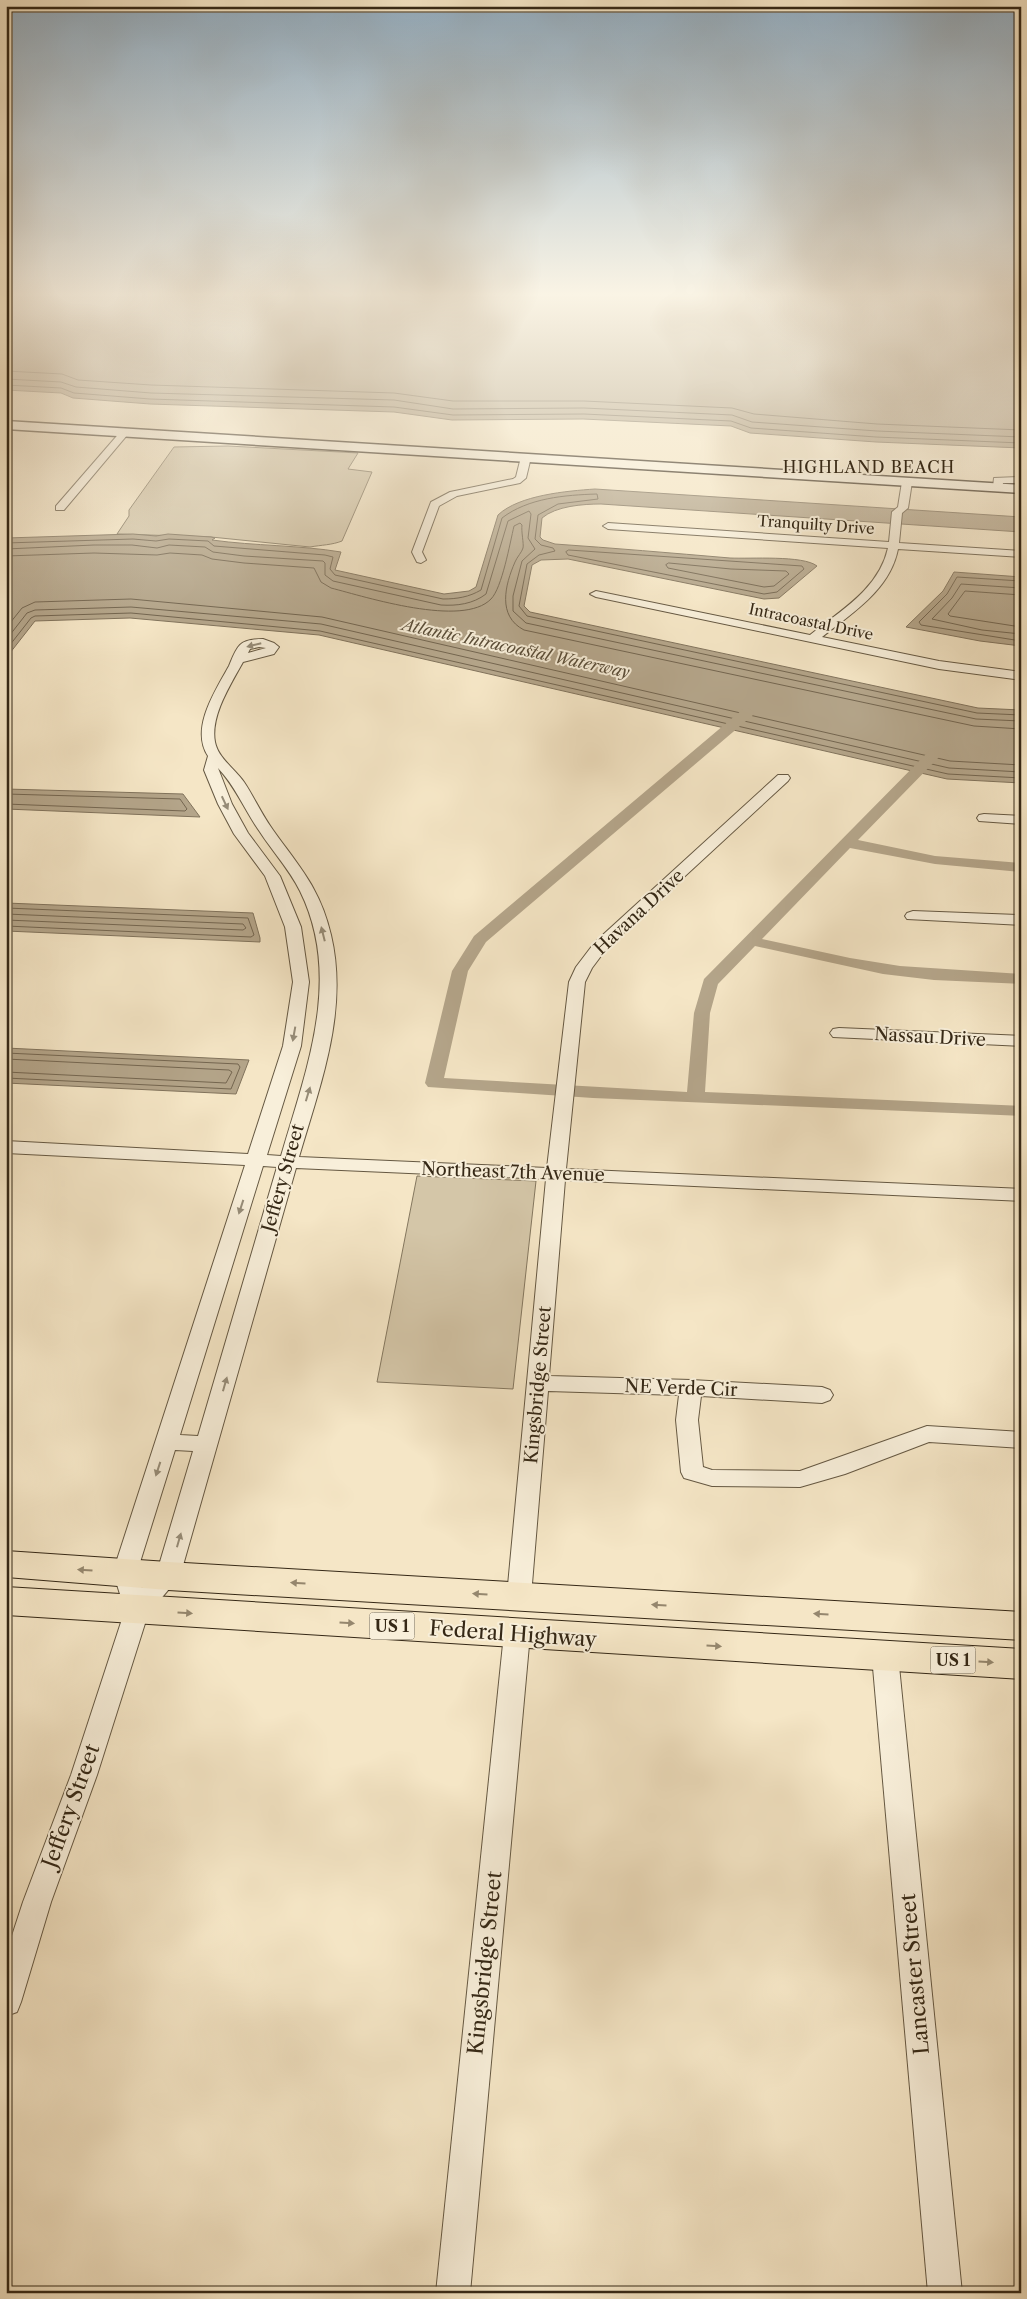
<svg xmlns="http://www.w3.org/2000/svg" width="1027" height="2299" viewBox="0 0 1027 2299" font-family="'Libre Caslon Text',serif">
<rect width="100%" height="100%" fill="#f5e6c6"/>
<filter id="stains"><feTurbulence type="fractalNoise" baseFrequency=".004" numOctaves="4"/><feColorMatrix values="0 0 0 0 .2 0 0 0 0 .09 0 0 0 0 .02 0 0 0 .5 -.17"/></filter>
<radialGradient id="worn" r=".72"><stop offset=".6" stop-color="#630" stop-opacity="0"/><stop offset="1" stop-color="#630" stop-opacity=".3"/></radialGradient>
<g fill="#d4c6a8" stroke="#84775f">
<path d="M228 446 358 453 348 469 372 472 342 541C332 545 321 545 310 547L211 537 117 534 129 516V510L174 447Z"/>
<path d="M417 1176 536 1181 513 1389 377 1382Z"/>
</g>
<g fill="#b4a58a" stroke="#81735c">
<path d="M6 292H1021V448L876 442 750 433 731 426 583 419 452 420 394 412 150 404 73 398 61 393 6 390Z"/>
<path d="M595 489 1021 517V532L601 504C583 504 556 506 542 518L540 537 543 540 555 544C613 548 672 553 730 558 750 559 803 555 817 566L779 598 764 599 568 559 541 560 532 565 524 606 530 612 978 708 1021 710V783L947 779 319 635 130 618 35 621 6 658V538L133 534 156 536 168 534 211 537 215 538 212 540C255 546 299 545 341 552L335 570 444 594 469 591 476 587 498 515C519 495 567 491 595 489Z"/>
<path d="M954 572 1021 577V646L980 641 906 627 943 591Z"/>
<path d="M6 789 183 794 200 817 6 809Z"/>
<path d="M6 903 253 913 260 938V942L6 931Z"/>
<path d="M6 1048 249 1060 236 1094 6 1083Z"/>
</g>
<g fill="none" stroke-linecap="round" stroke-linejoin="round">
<g stroke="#746650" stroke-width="1">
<path d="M6 371 62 374 78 380 151 385 394 393 453 401H584L732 408 754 414 877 424 1021 430"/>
<path d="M6 379 61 382 76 387 151 393 394 400 453 409 584 408 732 415 752 422 877 431 1021 437"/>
<path d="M6 385 61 388 74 393 150 399 394 407 453 415 584 414 731 421 751 428 876 437 1021 443"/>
<path d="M6 543 133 539 156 541 169 539 208 541 214 546 325 555 333 557 330 569 335 575 443 599C457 599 469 597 481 590L502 518C528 498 565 495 597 494L598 499 558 504 538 515 535 539 541 545 553 548 555 551 539 555 527 564 519 606 527 616 977 713 1021 715"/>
<path d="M6 549 94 545H132L157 548 169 545 205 547 213 552 244 556 323 561 325 563V575L333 581 441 605C457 606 473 604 486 594L508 521 529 511 531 514 528 538 535 549 522 561 513 596V611L526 623 976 719 1021 721"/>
<path d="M569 550 802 566 804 569 777 592 764 594 568 555 566 552Z"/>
<path d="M6 556 94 553 157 555 170 553 202 555 212 559 244 563 314 568 321 582 331 588C366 597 463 628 491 599 502 588 510 543 514 526L520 523 522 525C521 531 524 544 523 548 522 552 517 557 515 562 505 585 497 616 524 630L974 726 1021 729"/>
<path d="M669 563 731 569 786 571 789 574 774 586 764 587 668 568 666 565Z"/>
<path d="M1021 581 957 577 947 594 919 622 921 625 1021 641"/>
<path d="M1021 588 961 584 952 598 932 619 982 630 1021 634"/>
<path d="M1021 595 965 591 948 614 950 616 1021 627"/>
<path d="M6 628 22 608 35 602 131 599 322 617 950 761 1021 765"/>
<path d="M6 640 27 613 35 610 131 607 321 624 949 768 1021 772"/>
<path d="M6 650 31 618 35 616 131 613 320 631 948 774 1021 778"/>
<path d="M6 794 180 799 187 809 185 811 6 804"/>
<path d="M6 908 248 918 254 935 251 937 6 926"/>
<path d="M6 914 243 924 246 928 243 930 6 920"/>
<path d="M6 1053 238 1064 240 1067 231 1089 6 1078"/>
<path d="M6 1059 229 1070 232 1072 226 1083 6 1072"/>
</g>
<path fill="#b4a58a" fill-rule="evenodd" d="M748 708 754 712 753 715 486 942 468 971 444 1078 687 1092 694 1013 704 979 930 750H940L942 753 940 756 858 840 935 856 1021 863V872L935 864 850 848 762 939 850 958 900 966 1021 974V984L934 980 883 974 755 946 718 984 710 1013 705 1092 1021 1106V1116L593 1098 428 1087 425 1083 452 971 474 936 743 709Z"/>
<defs>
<g id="street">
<path d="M125 429 130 432 128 434 64 510H56V506L122 430Z"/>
<path d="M526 454 531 457 526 478 520 483 457 496 439 506 422 552 426 560 421 563 417 562 412 552 431 502 450 492 513 479 516 477 521 457Z"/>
<path d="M1021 477V483H1003L1002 489 998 490 993 487 994 478Z"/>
<path d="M907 479 912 482 908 508 902 513 899 543 1021 551V557L898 549C890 590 852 613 822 637L939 661 1021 672V680L939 669 596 597 590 594 596 591 810 635C840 611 879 589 888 548L608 529 603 526 608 523 889 542 892 512 898 507 902 482Z"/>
<path d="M263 639 274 643 279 647 274 654 243 662C231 684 210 716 215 742 218 758 235 769 244 782 254 797 262 815 273 830 300 868 320 888 331 935 349 1011 320 1085 299 1157L547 1168 569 982 576 967 595 942 778 775H788L790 778 788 781 607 948 592 968 585 982 566 1169 1021 1189V1201L565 1180 549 1376 691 1380 822 1387 830 1390 833 1395 830 1400 822 1403 701 1396 698 1420 703 1467 712 1470 800 1471 927 1426 1021 1432V1448L929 1442 845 1474 800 1487 712 1486 684 1478 681 1472 676 1420 679 1395 548 1391 531 1596 528 1603 519 1606 510 1603 507 1596 546 1179 296 1168 180 1576 148 1614 97 1775 51 1902 21 2002 17 2012 6 2016V1954L23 1902 71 1775 125 1610 113 1572 245 1165 6 1153V1141L248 1154 283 1046 293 982 285 927 265 876 234 834 218 804 204 770 208 756C190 729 215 691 229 666 232 659 235 650 240 645 245 640 256 639 263 639ZM259 647 266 648 248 653 250 649ZM218 768C236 787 245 811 260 832 273 852 289 869 300 891 343 978 306 1070 281 1156L267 1155 301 1046 309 982 301 927 280 876 248 833 232 804ZM263 1166 277 1167 198 1436 180 1435ZM175 1450 193 1451 157 1572 142 1588 137 1572Z"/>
<path d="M984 814 1021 816V824L979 821 977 818 979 815Z"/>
<path d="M913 911 1021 915V925L907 919 905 916 907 913Z"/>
<path d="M839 1028 1021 1036V1046L833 1037 830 1033 833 1029Z"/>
<path d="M517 1624 526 1627 530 1634 470 2293H436L504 1634 508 1627Z"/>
<path d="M885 1646 894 1649 898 1656 962 2293H928L872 1656 876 1649Z"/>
</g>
<path id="secondary" d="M6 421 1021 485V493L6 429Z"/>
<g id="primary">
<path d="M6 1551 168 1562 1021 1612V1640L168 1590 6 1577Z"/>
<path d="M6 1587 1021 1649V1679L6 1615Z"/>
</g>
</defs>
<use href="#street" stroke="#655842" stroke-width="2"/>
<use href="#secondary" stroke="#352816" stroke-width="3"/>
<use href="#primary" stroke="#352816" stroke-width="2"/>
<use href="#street" fill="#f8efda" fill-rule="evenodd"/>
<use href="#secondary" fill="#f8efda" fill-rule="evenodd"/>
<use href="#primary" fill="#f5e6c6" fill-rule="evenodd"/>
</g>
<defs><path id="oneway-solid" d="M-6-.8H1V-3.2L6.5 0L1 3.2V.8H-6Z" transform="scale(1.25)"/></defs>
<g fill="#968c78">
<use href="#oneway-solid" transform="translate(254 645) rotate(166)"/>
<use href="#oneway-solid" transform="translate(225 803) rotate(65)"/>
<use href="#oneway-solid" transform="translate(323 934) rotate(-104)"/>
<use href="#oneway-solid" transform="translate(294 1034) rotate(100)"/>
<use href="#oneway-solid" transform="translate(308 1094) rotate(-73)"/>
<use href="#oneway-solid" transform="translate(241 1207) rotate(108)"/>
<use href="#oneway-solid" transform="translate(225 1384) rotate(-74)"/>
<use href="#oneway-solid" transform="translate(158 1469) rotate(108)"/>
<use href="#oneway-solid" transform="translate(179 1540) rotate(-74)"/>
</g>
<g fill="#95876e">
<use href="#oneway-solid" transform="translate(85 1570) rotate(-176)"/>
<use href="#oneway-solid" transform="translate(298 1583) rotate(-177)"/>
<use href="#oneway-solid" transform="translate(480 1594) rotate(-176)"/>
<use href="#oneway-solid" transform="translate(659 1605) rotate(-177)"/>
<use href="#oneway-solid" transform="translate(185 1613) rotate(4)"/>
<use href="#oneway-solid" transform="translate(821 1614) rotate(-177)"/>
<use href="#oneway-solid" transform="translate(347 1623) rotate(4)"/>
<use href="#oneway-solid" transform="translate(714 1646) rotate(3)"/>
<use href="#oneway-solid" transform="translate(986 1662) rotate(4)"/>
</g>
<linearGradient id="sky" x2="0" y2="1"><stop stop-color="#93aec2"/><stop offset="0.48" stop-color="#faf4e5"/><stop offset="1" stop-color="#faf4e5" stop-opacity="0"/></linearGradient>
<rect width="1027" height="614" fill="url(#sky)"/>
<g text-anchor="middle" stroke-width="4" stroke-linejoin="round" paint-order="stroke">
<g font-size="15" fill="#352816" stroke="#f8efda">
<text transform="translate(816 525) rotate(4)" y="5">Tranquilty Drive</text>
<text transform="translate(811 622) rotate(12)" y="5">Intracoastal Drive</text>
</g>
<g font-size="16" letter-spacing="1" fill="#352816" stroke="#f8efda">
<text x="869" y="473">HIGHLAND BEACH</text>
</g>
<g font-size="16" font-style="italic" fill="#5b4e39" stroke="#f8efda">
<text transform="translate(516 648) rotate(12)" y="6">Atlantic Intracoastal Waterway</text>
</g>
<g fill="#f8efda" stroke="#706451" stroke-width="1">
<rect x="369.5" y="1612.5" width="45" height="27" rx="4"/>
<rect x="930.5" y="1646.5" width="45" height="27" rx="4"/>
</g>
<g font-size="16" font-weight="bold" fill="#352816">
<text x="392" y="1632">US 1</text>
<text x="953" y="1666">US 1</text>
</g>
<g font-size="18" fill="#352816" stroke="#f8efda">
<text transform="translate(639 912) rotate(-43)" y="6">Havana Drive</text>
<text transform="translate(930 1037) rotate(3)" y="6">Nassau Drive</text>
<text transform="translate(513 1172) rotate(2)" y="6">Northeast 7th Avenue</text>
<text transform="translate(283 1178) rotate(-74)" y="6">Jeffery Street</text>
<text transform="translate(538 1385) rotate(-85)" y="6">Kingsbridge Street</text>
<text transform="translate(681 1388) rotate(2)" y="6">NE Verde Cir</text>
</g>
<g font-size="21" fill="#352816" stroke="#f8efda">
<text transform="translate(513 1634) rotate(4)" y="7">Federal Highway</text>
<text transform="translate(71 1806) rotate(-70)" y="7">Jeffery Street</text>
<text transform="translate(485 1963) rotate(-84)" y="7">Kingsbridge Street</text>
<text transform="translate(915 1974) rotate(-95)" y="7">Lancaster Street</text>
</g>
</g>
<rect width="1027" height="2299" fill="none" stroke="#f5e6c6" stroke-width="25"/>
<rect x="8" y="8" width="1012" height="2284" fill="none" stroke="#352816" stroke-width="2.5"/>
<rect x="12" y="12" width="1002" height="2274" fill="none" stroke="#352816"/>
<rect width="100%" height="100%" filter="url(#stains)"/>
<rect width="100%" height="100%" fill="url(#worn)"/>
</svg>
